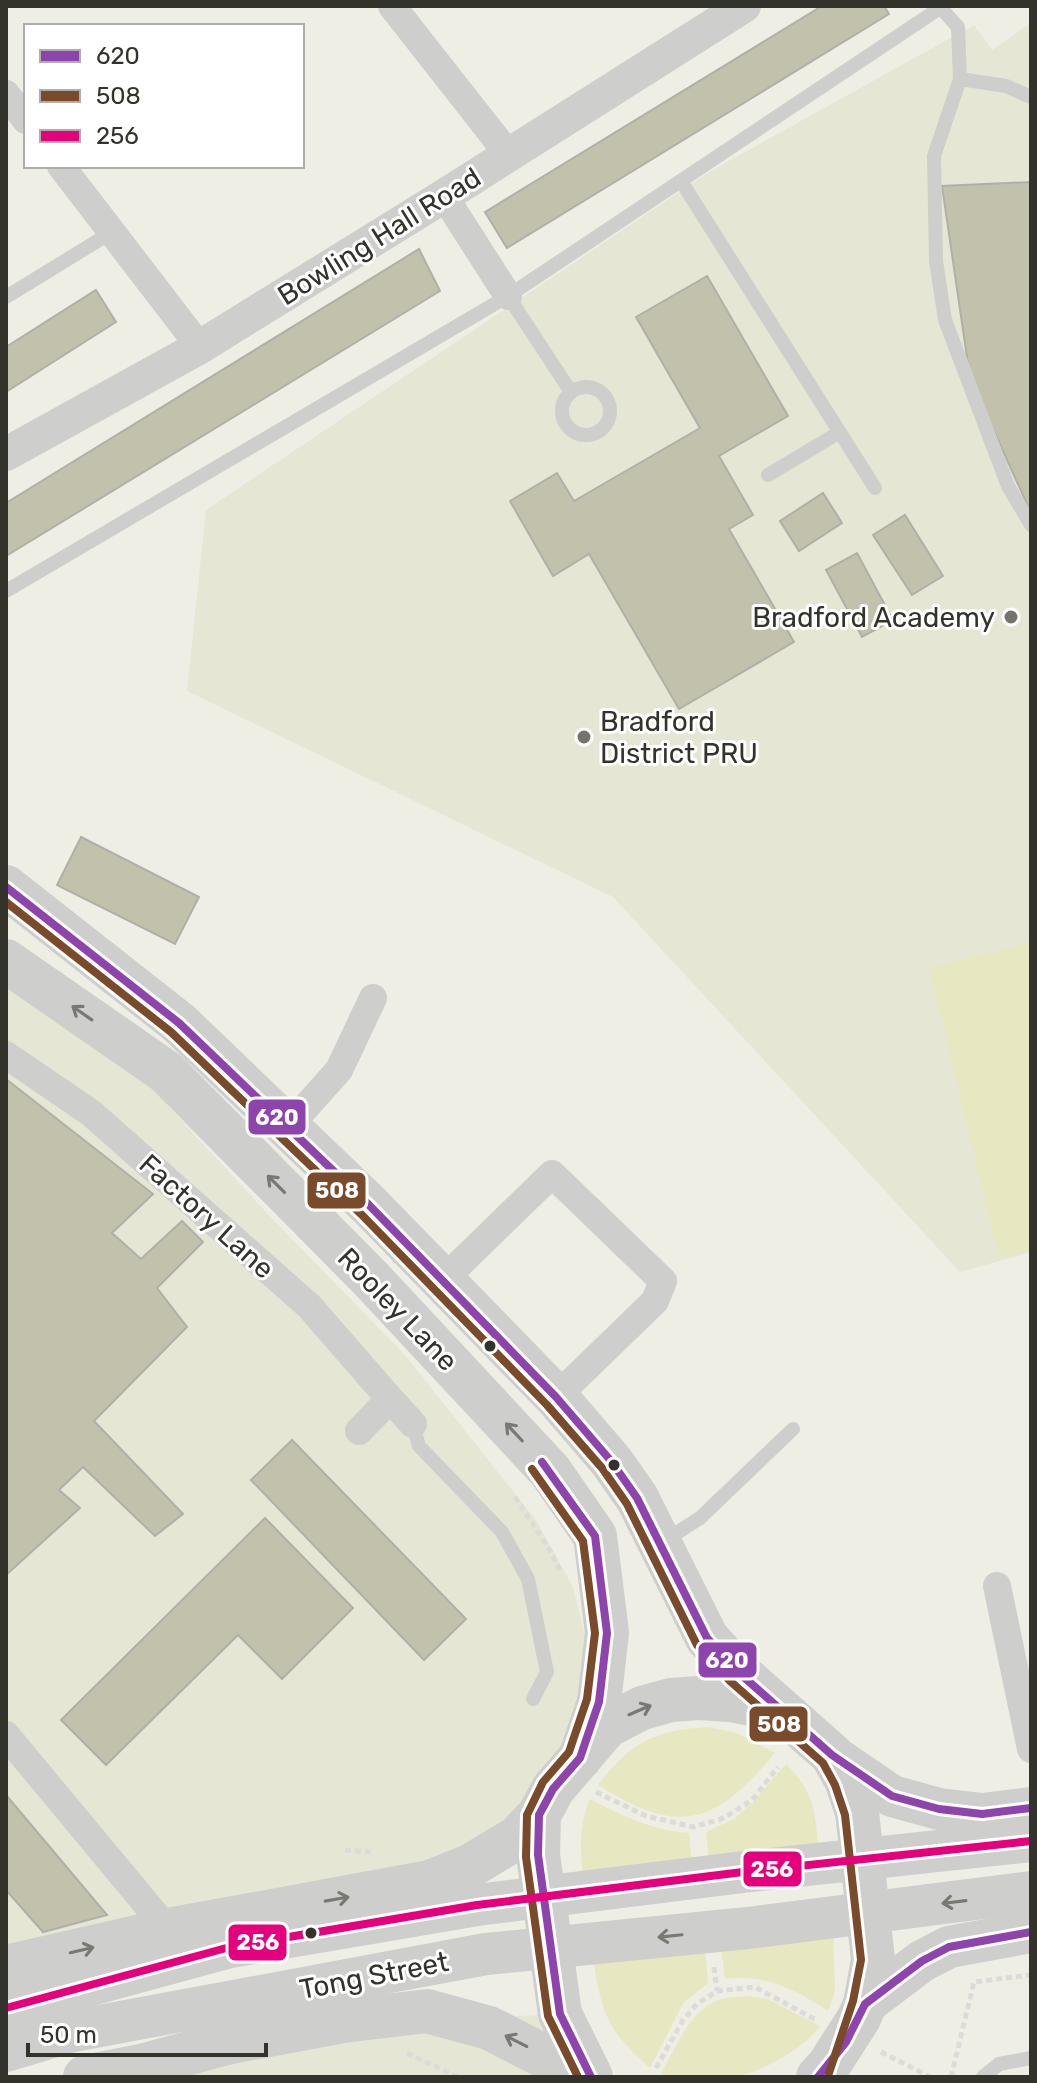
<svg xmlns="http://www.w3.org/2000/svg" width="1037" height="2083" viewBox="0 0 1037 2083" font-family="Rubik,sans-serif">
<rect width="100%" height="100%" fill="#eeeee5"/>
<g fill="#e6e6d5">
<path d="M1031 23V1252L960 1272 613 897 187 691 206 510 709 172 974 25 992 50Z"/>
<path d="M6 973 120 1054 265 1211 405 1355 536 1520 573 1587 607 1726 517 1838 6 1967Z"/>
<path d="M560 2014 591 2077H151L452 2019Z"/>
</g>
<g fill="#e7e7c2">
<path d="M1031 943V1250L999 1257 929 968Z"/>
<path d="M708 1727 737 1733 775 1753C716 1824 679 1837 598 1785 630 1742 655 1730 708 1727Z"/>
<path d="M786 1764C813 1791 815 1808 818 1845L709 1861 706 1832 734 1819 751 1804Z"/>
<path d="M590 1799C621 1815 653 1831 689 1833L692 1863 583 1874C580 1846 579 1825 590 1799Z"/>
<path d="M833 1932 835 1992 828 2011C796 1990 764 1973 725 1979L721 1947Z"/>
<path d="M705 1949 708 1983 684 2002 650 2068C610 2033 602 2016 594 1964Z"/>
<path d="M747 1996 768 1999 820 2026C805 2048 761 2073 733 2077 713 2080 690 2077 669 2077L661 2074C676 2047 689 2010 721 1999 729 1997 739 1997 747 1996Z"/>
</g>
<g fill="#c1c1ac" stroke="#b0b0a9" stroke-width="2">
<path d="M822 6H884L889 14 507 248 485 212Z"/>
<path d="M1031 182V513L970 378 942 186Z"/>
<path d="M419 249 440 291 6 556V503Z"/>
<path d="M707 276 788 416 719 456 753 515 729 529 794 642 679 709 589 554 553 576 510 501 557 473 574 501 700 428 636 317Z"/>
<path d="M96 290 116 322 6 392V347Z"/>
<path d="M823 493 842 523 799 551 780 521Z"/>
<path d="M905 515 943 576 912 595 873 535Z"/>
<path d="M857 553 893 620 862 637 826 570Z"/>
<path d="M81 837 199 897 175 944 57 885Z"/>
<path d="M6 1079 153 1194 112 1233 141 1259 182 1221 203 1242 157 1288 187 1327 94 1421 183 1514 155 1536 83 1467 59 1490 80 1508 6 1575Z"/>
<path d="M292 1440 466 1619 424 1660 251 1480Z"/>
<path d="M265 1518 353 1608 282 1679 238 1635 106 1765 61 1720Z"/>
<path d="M6 1795 107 1915 43 1932 6 1890Z"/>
</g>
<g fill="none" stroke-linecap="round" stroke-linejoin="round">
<g stroke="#dbdbd9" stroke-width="5" stroke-dasharray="6 4" stroke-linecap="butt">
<path d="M515 1497 549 1549 560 1570"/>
<path d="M596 1792 646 1816 694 1827 724 1818 752 1800 778 1767"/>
<path d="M345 1850 372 1852"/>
<path d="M714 1967 717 1991"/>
<path d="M881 2052 930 2077"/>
<path d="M407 2053 458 2077"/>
<path d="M656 2068 683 2020 697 2004 717 1991 755 1987 816 2020"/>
<path d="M951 2077 974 1982 1031 1975"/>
</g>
<g stroke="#cececc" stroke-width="14">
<path d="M939 6 958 27 960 79 934 156 936 261 945 320 1008 486 1031 525"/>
<path d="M960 79 1006 86 1031 97"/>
<path d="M681 181 875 488"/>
<path d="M508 296 571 392"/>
<path d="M6 297 112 232"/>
<circle cx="586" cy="411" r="24"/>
<path d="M768 475 840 432"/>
<path d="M6 591 508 296 940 8"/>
<path d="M413 1424 419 1446 502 1532 528 1579 547 1672 533 1699"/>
<path d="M664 1541 700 1518 793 1429"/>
<path d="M983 2077 999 2064 1031 2058"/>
</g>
<g stroke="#cececc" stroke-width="28">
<path d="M392 6 509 155"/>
<path d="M6 94 26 120"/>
<path d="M61 166 200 347"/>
<path d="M444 196 508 296"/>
<path d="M6 1055 91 1113 309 1306 390 1399"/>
<path d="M288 1127 339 1070 373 998"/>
<path d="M443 1280 552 1174 663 1281 655 1301 556 1397"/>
<path d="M359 1431 390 1399 413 1424"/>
<path d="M997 1586 1031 1749"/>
<path d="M6 1735 168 1930"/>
</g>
<path stroke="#cececc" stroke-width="34" d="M6 454 200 347 444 196 744 6"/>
<g stroke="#cececc" stroke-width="42">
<path d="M832 1755 892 1796 939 1809 982 1814 1031 1808"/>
<path d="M865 2004 922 1961 949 1947 1031 1932"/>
<path d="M6 2008 230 1947 477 1905 743 1872 1031 1841"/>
<path d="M6 2051 73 2031 486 1954 748 1928 1031 1892"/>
</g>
<g stroke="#cececc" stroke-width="44">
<path d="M6 887 179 1023 369 1205 556 1397 611 1461 637 1498 707 1638 738 1672 832 1755 846 1780 857 1812 873 1960 865 2004 859 2018 829 2065 818 2077"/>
<path d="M6 961 166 1072 371 1279 550 1471 595 1536 607 1633 599 1702 580 1758"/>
<path d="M6 1967 168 1930 430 1882 470 1866 517 1838 539 1815"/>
<path d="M85 2077 145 2065 230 2042 343 2021 427 2011 489 2028 585 2077"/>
<path d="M591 2077 560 2014 538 1855 539 1815 553 1789 607 1726 642 1708 671 1700 699 1698 730 1700 761 1706 780 1713"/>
</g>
<defs>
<g id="bus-1">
<path d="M6 887 179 1023 369 1205 556 1397 611 1461 637 1498 707 1638 738 1672 832 1755 892 1796 939 1809 982 1814 1031 1808"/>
<path d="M542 1462 595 1536 607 1633 599 1702 580 1758 553 1789 539 1815 538 1855 560 2014 591 2077"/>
<path d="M818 2077 846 2042 865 2004 922 1961 949 1947 1031 1932"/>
</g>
<g id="bus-2">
<path d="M6 902 171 1032 361 1214 547 1405 602 1468 627 1504 697 1645 730 1681 823 1763 835 1785 845 1815 861 1960 853 2001 829 2073"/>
<path d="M532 1469 583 1541 595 1633 587 1699 569 1752 543 1782 527 1815 526 1857 548 2016 578 2077"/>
</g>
<path id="bus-3" d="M6 2008 230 1947 477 1905 743 1872 1031 1841"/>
</defs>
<use href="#bus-1" stroke="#fff" stroke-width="14"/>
<use href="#bus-2" stroke="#fff" stroke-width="14"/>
<use href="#bus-3" stroke="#fff" stroke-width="14"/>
<use href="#bus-1" stroke="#8e44ad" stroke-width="8"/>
<use href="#bus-2" stroke="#7a4b2a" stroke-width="8"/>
<use href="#bus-3" stroke="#e5007d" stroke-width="8"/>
</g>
<defs><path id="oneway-shaft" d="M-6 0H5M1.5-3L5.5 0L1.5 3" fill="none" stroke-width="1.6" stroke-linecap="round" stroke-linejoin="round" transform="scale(2)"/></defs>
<g stroke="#797974">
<use href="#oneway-shaft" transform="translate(82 1013) rotate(-145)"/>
<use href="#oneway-shaft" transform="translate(276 1184) rotate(-135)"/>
<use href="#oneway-shaft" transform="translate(514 1432) rotate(-133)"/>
<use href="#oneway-shaft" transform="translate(640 1710) rotate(-23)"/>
<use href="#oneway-shaft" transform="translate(337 1899) rotate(-10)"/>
<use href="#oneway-shaft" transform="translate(954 1902) rotate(173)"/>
<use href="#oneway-shaft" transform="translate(670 1936) rotate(174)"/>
<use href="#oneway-shaft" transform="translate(82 1950) rotate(-13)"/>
<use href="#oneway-shaft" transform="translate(516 2041) rotate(-153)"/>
</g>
<g fill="#74746d" stroke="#fff" stroke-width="3">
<circle cx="1011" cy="617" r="8"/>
<circle cx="584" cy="737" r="8"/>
</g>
<g fill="#33332c" stroke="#fff" stroke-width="3">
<circle cx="490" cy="1346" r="7"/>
<circle cx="614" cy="1465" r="7"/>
<circle cx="311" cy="1933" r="7"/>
</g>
<g text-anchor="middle" stroke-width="6" stroke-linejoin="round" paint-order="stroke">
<g font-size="28" fill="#33332c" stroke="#fff">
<text transform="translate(379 236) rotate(-32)" y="10">Bowling Hall Road</text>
<text transform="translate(207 1216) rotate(42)" y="10">Factory Lane</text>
<text transform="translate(398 1309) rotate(46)" y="10">Rooley Lane</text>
<text transform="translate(374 1975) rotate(-11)" y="10">Tong Street</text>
</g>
<g font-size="28" fill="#33332c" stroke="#fff" text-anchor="end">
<text x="995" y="627">Bradford Academy</text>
<text x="600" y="731" text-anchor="start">Bradford<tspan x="600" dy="32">District PRU</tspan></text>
</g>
</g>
<g stroke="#fff" stroke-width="3">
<rect x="247" y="1098" width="60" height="38" rx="8" fill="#8e44ad"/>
<rect x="306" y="1171" width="61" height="39" rx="8" fill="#7a4b2a"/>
<rect x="697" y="1641" width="61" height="38" rx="8" fill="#8e44ad"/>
<rect x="748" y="1705" width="61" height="38" rx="8" fill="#7a4b2a"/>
<rect x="742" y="1850" width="61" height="38" rx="8" fill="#e5007d"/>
<rect x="227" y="1923" width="61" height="39" rx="8" fill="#e5007d"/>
</g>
<g font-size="22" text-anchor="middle" font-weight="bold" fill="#fff">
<text x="277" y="1125">620</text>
<text x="337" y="1198">508</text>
<text x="727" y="1668">620</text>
<text x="779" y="1732">508</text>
<text x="772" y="1877">256</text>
<text x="258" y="1950">256</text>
</g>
<rect width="1037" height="2083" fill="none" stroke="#33332c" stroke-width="16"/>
<rect x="24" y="24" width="280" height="144" fill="#ffffff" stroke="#adadab" stroke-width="2"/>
<rect x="40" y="50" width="40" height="12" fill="#8e44ad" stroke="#adadab" stroke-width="2"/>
<text x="96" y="64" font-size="24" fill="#33332c">620</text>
<rect x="40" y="90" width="40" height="12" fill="#7a4b2a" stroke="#adadab" stroke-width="2"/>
<text x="96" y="104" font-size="24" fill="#33332c">508</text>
<rect x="40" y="130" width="40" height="12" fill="#e5007d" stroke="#adadab" stroke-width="2"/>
<text x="96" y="144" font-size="24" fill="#33332c">256</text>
<path d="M28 2043v12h238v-12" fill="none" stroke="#33332c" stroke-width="4"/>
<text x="40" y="2043" font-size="24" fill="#33332c" stroke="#ffffff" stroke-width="6" paint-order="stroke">50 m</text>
</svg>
